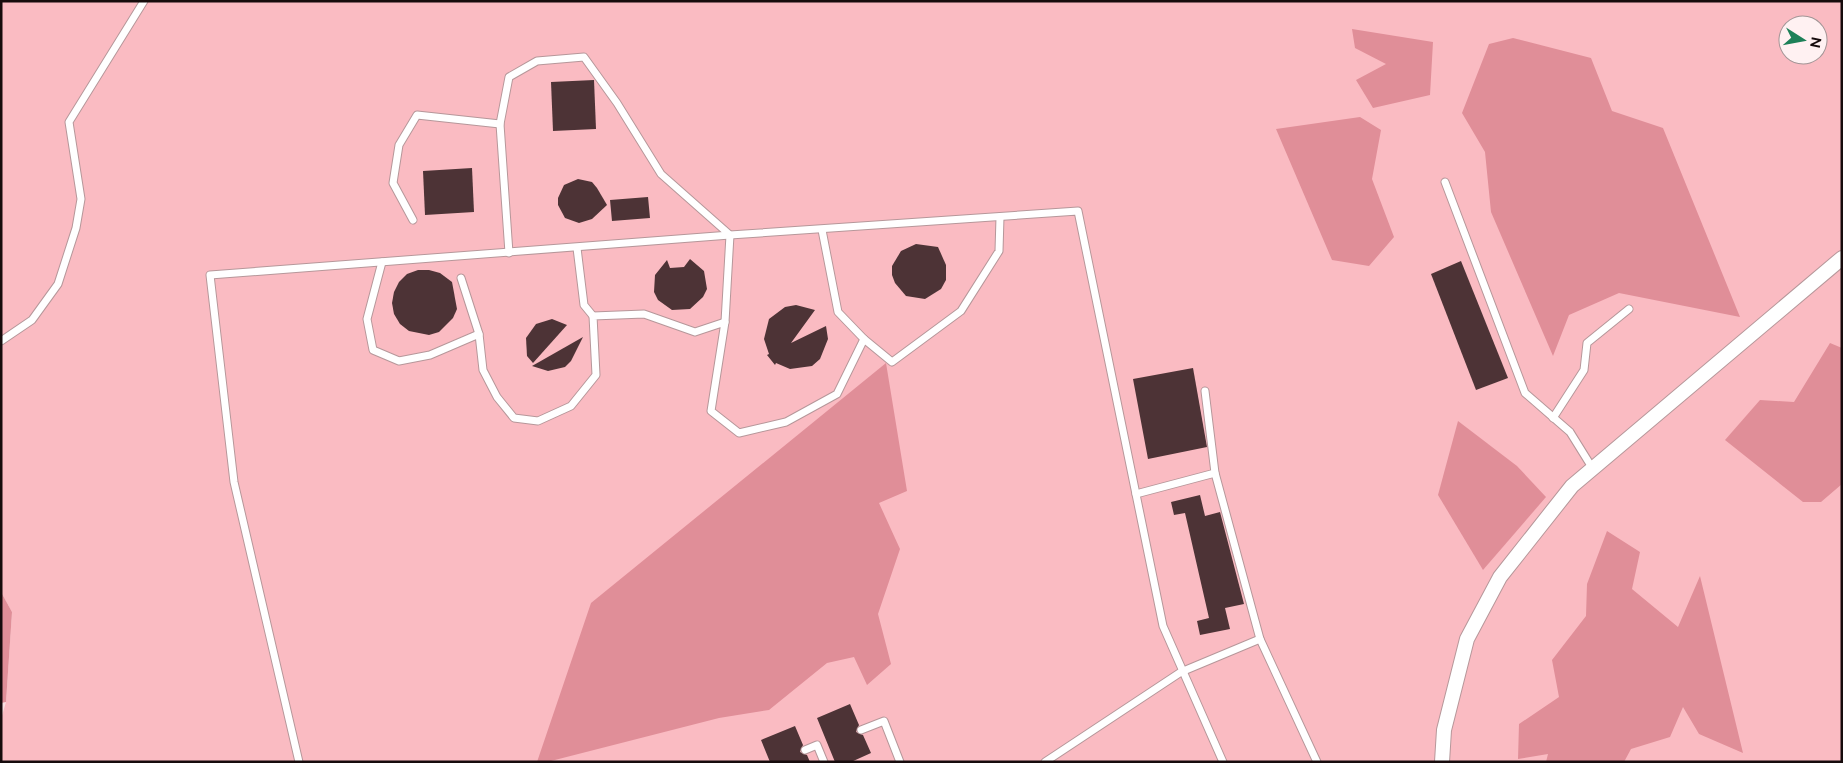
<svg xmlns="http://www.w3.org/2000/svg" width="1843" height="763" viewBox="0 0 1843 763" font-family="Figtree,sans-serif">
<rect width="100%" height="100%" fill="#fbe0e2"/>
<path fill="#fabbc2" fill-rule="evenodd" d="M1 1H1842V762H1V719L6 702 12 612 1 592ZM1788 25H1818V55H1788Z"/>
<g fill="#e08e98">
<path d="M1352 29 1433 42 1430 95 1373 108 1356 80 1386 64 1355 48Z"/>
<path d="M1513 38 1591 58 1612 111 1663 128 1740 317 1619 293 1569 315 1553 356 1491 212 1485 152 1462 113 1489 44Z"/>
<path d="M1360 117 1381 130 1372 179 1394 237 1369 266 1332 260 1276 129Z"/>
<path d="M1830 343 1842 348V484L1821 502H1803L1725 440 1760 400 1794 402Z"/>
<path d="M886 363 907 491 879 503 900 549 878 614 891 664 867 685 854 657 827 663 769 710 719 718 547 762H537L591 603Z"/>
<path d="M1458 421 1517 466 1546 497 1483 570 1438 495Z"/>
<path d="M1607 531 1640 552 1632 589 1678 627 1700 576 1743 753 1699 734 1683 707 1670 737 1631 749 1624 762H1546L1548 754 1518 759 1519 724 1559 697 1552 660 1586 616 1587 584Z"/>
<path d="M1 592 12 612 6 702 1 703Z"/>
</g>
<g fill="#4d3336">
<path d="M594 80 596 129 553 131 551 82Z"/>
<path d="M472 168 474 212 425 215 423 171Z"/>
<path d="M578 179 592 182 597 188 607 205 592 219 579 223 565 218 558 205V198L564 185Z"/>
<path d="M648 197 650 218 612 221 610 200Z"/>
<path d="M916 244 938 247 946 265V280L941 289 925 299 906 296 895 283 892 275V266L901 251Z"/>
<path d="M690 259 704 271 707 289 703 297 690 309 672 310 658 300 654 292 655 275 667 260 670 268 684 267Z"/>
<path d="M1461 261 1508 378 1476 390 1431 274Z"/>
<path d="M418 270H429L440 273 452 282 457 309 453 318 439 332 429 335 409 331 400 324 394 314 392 303 394 292 399 282 407 274Z"/>
<path d="M796 305 815 310 791 343 826 326 828 339 820 359 812 366 790 369 776 363 775 365 767 355 769 354 764 339 769 319 785 307Z"/>
<path d="M552 319 567 325 533 363 527 356 526 338 536 324Z"/>
<path d="M583 337 571 361 565 367 548 371 532 366Z"/>
<path d="M1193 368 1207 447 1148 459 1133 379Z"/>
<path d="M1200 495 1205 516 1220 512 1244 604 1225 608 1230 629 1200 635 1197 621 1209 618 1185 513 1174 515 1171 502Z"/>
<path d="M850 704 859 725 856 732 863 735 871 753 851 762H835L817 718Z"/>
<path d="M795 726 803 745 800 752 807 755 810 762H770L761 740Z"/>
</g>
<g fill="none" stroke-linecap="round" stroke-linejoin="round">
<defs>
<g id="lane">
<path d="M1445 182 1525 393 1570 432 1593 469"/>
<path d="M413 220 393 183 399 145 417 115 500 124"/>
<path d="M822 230 838 312 864 339"/>
<path d="M577 248 584 305 593 316"/>
<path d="M509 253 500 124 509 77 537 61 584 57 617 103 661 174 730 235 725 322"/>
<path d="M382 262 367 319 373 350 399 361 430 355 479 334 483 370 497 397 514 418 538 421 571 406 596 375 593 316 644 314 695 332 725 322 711 411 739 433 786 422 837 394 864 339 892 362 961 311 999 251 1000 217"/>
<path d="M461 278 479 334"/>
<path d="M1 341 32 320 58 284 76 228 81 199 69 122 144 1"/>
<path d="M1205 391 1215 473 1260 639 1317 762"/>
<path d="M1553 418 1584 370 1587 343 1629 309"/>
<path d="M1136 494 1215 473"/>
<path d="M861 730 884 721 900 762"/>
<path d="M805 750 817 745 824 762"/>
<path d="M299 762 234 482 210 275 730 235 1078 211 1163 626 1223 762"/>
<path d="M1045 762 1181 672 1260 639"/>
</g>
<path id="street" d="M1442 762 1444 730 1467 639 1500 577 1572 486 1842 258"/>
</defs>
<use href="#lane" stroke="#b6979a" stroke-width="9"/>
<use href="#street" stroke="#b6979a" stroke-width="16"/>
<use href="#lane" stroke="#fff" stroke-width="7"/>
<use href="#street" stroke="#fff" stroke-width="14"/>
</g>
<rect width="1843" height="763" fill="none" stroke="#160b0c" stroke-width="5"/>
<g transform="translate(1803 40) rotate(101)"><circle r="24" fill="#fff1f2" stroke="#a29596"/>
<path d="M0-4L9 19L0 12L-9 19Z" fill="#1d8058"/>
<text y="-8" font-size="14" font-weight="bold" text-anchor="middle" fill="#160b0c">N</text>
</g>
</svg>
